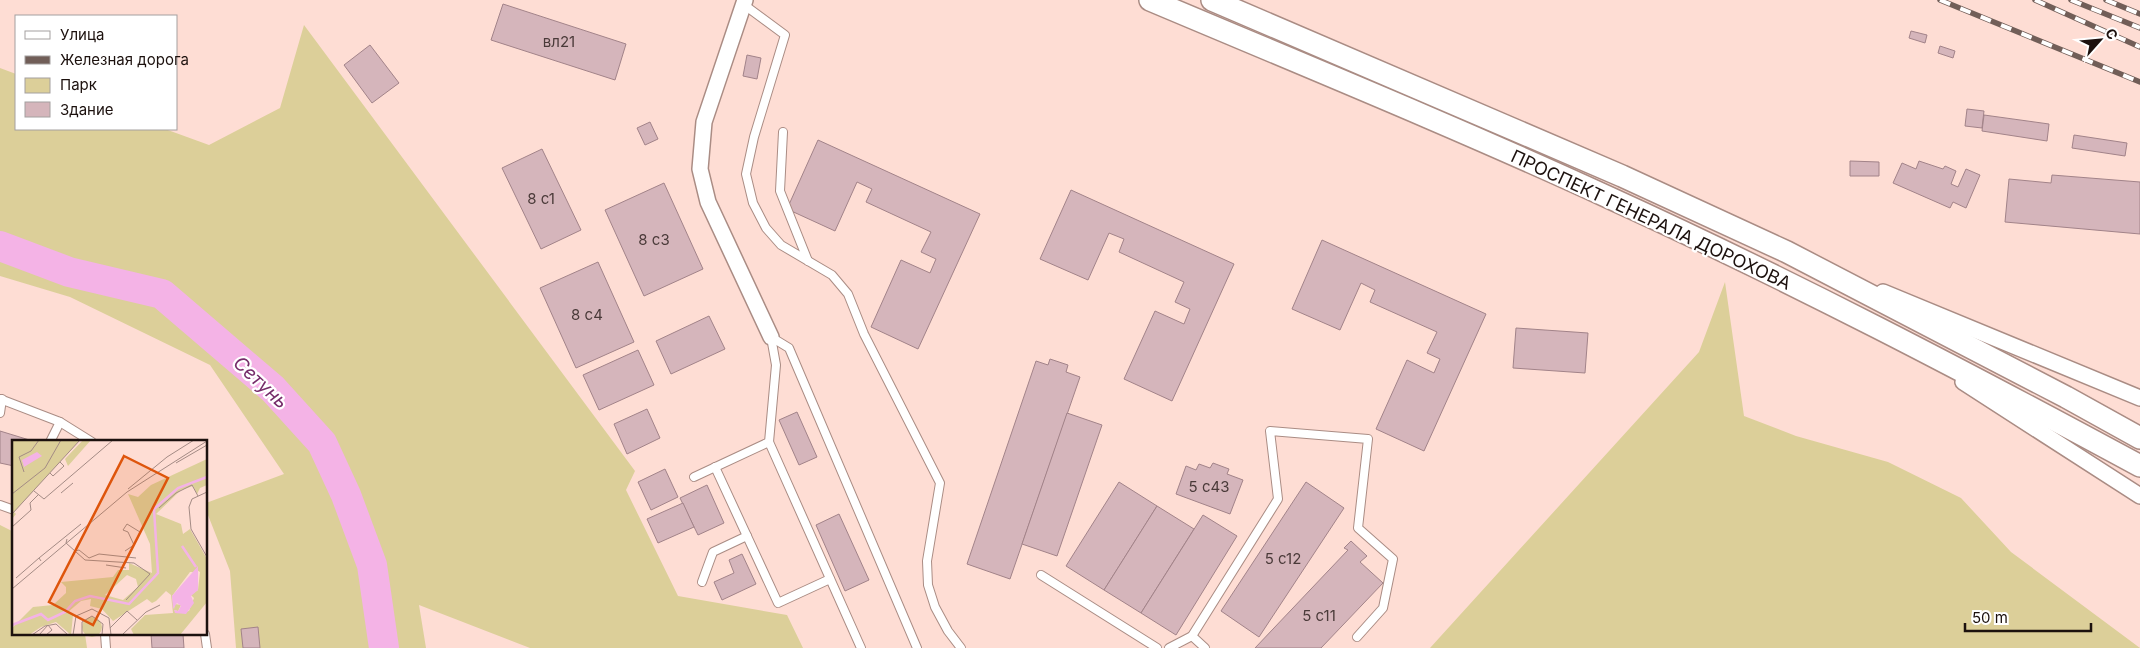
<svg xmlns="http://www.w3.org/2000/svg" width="2140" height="648" viewBox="0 0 2140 648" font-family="Inter,sans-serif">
<rect width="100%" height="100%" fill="#feddd4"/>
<g fill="#dccf99">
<path d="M304 25 635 471 626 490 678 596 787 615 803 648H530L419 605 426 648H236L230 571 206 510V503L284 474 210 365 70 297 0 276V68L16 74V129H165L209 145 280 108Z"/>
<path d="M1725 282 1744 416 1796 436 1888 462 1961 498 2011 552 2140 648H1430L1699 352Z"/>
<path d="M0 525 14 532V634H85L87 648H0Z"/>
</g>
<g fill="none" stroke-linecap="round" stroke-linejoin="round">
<path stroke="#f4b3e6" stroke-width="30" d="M0 246 69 272 162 294 273 389 322 443 346 495 372 565 384 648"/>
</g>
<g fill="#d5b5bb" stroke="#a28389">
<path d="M503 4 626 44 615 80 491 40Z"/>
<path d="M1911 31 1927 35 1925 43 1909 38Z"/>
<path d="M370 45 399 83 372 103 344 65Z"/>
<path d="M1940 46 1955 51 1953 58 1938 53Z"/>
<path d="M747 55 761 58 757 79 743 76Z"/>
<path d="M1967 109 1984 111 1982 128 1965 126Z"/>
<path d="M1984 115 2049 124 2047 141 1982 131Z"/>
<path d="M650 122 658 139 645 145 637 128Z"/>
<path d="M2074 135 2127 143 2125 156 2072 148Z"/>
<path d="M818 140 980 214 918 349 871 327 901 260 930 273 936 259 921 252 931 232 866 202 872 189 857 182 835 231 787 209Z"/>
<path d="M542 149 581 230 541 249 502 168Z"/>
<path d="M1850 161 1879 162V176H1850Z"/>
<path d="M1919 161 1943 169 1945 166 1956 171 1951 184 1958 187 1966 169 1980 175 1966 208 1953 202 1950 208 1893 183 1902 163 1916 169Z"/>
<path d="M2052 175 2140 182V234L2005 222 2009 179 2051 183Z"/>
<path d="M664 183 703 269 644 296 605 210Z"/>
<path d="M1071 190 1234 264 1172 401 1124 379 1155 311 1184 324 1190 309 1175 302 1184 282 1119 252 1124 239 1109 233 1088 280 1040 259Z"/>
<path d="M1322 240 1486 314 1424 451 1376 429 1407 360 1434 373 1440 359 1427 353 1437 332 1370 302 1375 290 1361 283 1340 330 1292 309Z"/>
<path d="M598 262 634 342 576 368 540 288Z"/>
<path d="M709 316 725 349 671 374 656 341Z"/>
<path d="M1516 328 1588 333 1585 373 1513 368Z"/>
<path d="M638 350 654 385 599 410 583 375Z"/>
<path d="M1050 359 1068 365 1066 372 1080 377 1010 579 967 564 1036 361 1048 365Z"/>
<path d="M647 409 660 438 627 454 614 424Z"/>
<path d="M797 412 817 457 799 465 779 420Z"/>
<path d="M1067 413 1102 425 1057 556 1022 544Z"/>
<path d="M0 431 36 442H14V466L0 463Z"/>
<path d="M1213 463 1229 469 1227 474 1243 480 1230 514 1176 494 1186 466 1196 470 1199 464 1210 468Z"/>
<path d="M665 469 678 497 651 510 638 482Z"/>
<path d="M1119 482 1157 506 1104 590 1066 566Z"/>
<path d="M1306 482 1344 508 1259 637 1221 611Z"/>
<path d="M707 485 724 523 698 535 680 498Z"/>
<path d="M683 503 694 527 658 543 647 519Z"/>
<path d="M1157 506 1194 529 1141 613 1104 590Z"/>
<path d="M839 514 869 580 845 591 816 525Z"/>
<path d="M1203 515 1237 536 1176 635 1141 613Z"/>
<path d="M1351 541 1367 556 1360 562 1383 583 1321 648H1255L1348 550 1344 548Z"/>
<path d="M742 554 756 584 722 600 714 582 734 573 729 560Z"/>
<path d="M258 627 260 648H243L241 629Z"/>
<path d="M151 634H183L184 648H152Z"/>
</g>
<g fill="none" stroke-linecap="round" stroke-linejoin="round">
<defs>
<g id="service">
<path d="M743 4 785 35 754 137 746 174 753 203 766 228 781 245 832 275 848 294 864 334 940 483 927 561 928 585 935 607 948 631 961 648"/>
<path d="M783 132 780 191 808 261"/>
<path d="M771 337 789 348 917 648"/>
<path d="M0 399 60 422 92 442"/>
<path d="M0 413 2 399"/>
<path d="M50 442 60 422"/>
<path d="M769 442 861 648"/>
<path d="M715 467 778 603 830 579"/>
<path d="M694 477 769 442 776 365 771 337"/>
<path d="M0 505 14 510"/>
<path d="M1041 575 1157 648"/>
<path d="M702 582 713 552 747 536"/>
<path d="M105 634 106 648"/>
<path d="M205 634 207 648"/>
<path d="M1192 636 1205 648"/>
<path d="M1169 648 1192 636 1278 499 1270 431 1368 439 1358 528 1393 559 1383 608 1357 637"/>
</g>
<g id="minor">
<path d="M745 0 704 122 700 169 708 202 771 337"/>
<path d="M1883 292 2140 398"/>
<path d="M1963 382 2140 496"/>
</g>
<g id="secondary">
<path d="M1150 0C1304 65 1458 128 1610 198 1790 280 1966 372 2140 466"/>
<path d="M1212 0 1622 176 1787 252 2066 397 2140 438"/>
</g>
</defs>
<use href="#service" stroke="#aa8c84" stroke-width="10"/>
<use href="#minor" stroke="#aa8c84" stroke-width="18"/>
<use href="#secondary" stroke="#aa8c84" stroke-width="24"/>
<use href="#service" stroke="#fff" stroke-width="8"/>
<use href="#minor" stroke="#fff" stroke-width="15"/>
<use href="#secondary" stroke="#fff" stroke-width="21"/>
<defs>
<g id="rail">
<path d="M1940 0 2140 82"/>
<path d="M2035 0 2140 47"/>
<path d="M2071 0 2140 28"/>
<path d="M2106 0 2140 14"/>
</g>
</defs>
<use href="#rail" stroke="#715e58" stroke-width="5.5"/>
<use href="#rail" stroke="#fff" stroke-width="4" stroke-dasharray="11" stroke-linecap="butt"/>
</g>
<g text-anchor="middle" stroke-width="4.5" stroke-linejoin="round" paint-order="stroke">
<g font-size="15" fill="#4a3a39">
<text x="559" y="47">вл21</text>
<text x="541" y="204">8 с1</text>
<text x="654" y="245">8 с3</text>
<text x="587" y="320">8 с4</text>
<text x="1209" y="492">5 с43</text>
<text x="1283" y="564">5 с12</text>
<text x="1319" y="621">5 с11</text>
</g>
<g font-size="18" fill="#1c110e" stroke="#fff">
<text transform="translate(1651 220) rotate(25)" y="6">ПРОСПЕКТ ГЕНЕРАЛА ДОРОХОВА</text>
</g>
<g font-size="19" font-style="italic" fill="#762c6a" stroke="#fff">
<text transform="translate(261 382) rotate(43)" y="7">Сетунь</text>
</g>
</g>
<g transform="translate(12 440)">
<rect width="195" height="195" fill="#feddd4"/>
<path d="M0 0H68L2 72 4 74 0 79ZM71 0H79L56 26 53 19ZM195 19V45L188 48 185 54 181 46 169 50 144 74 169 84 171 94 178 89 195 119V162L168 195H122L119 189 133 175 161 173 159 155 154 151 144 161 140 163 135 159 101 181 90 169 78 166 79 159 69 161 56 172 61 175 59 195 44 182 29 187 17 195H0V188L21 167 41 165 54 153V147L49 142 101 137 106 130H117V123L140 133 138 104 116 54 126 57 139 45ZM183 129 188 132 186 150 179 155 182 158 177 171 165 173 162 170 166 171 169 165 163 164 162 169 160 156 178 132H184ZM115 135 124 139 126 147 111 160 93 155ZM70 187a10 10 0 1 1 20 0a10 10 0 1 1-20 0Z" fill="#dccf99" fill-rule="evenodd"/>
<path d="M25 12 30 16 12 27 10 20ZM186 126V150L179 156 182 163 174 174 163 173 162 170 166 171 169 166 165 163 161 169 160 156Z" fill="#f4b3e6"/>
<path fill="none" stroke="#f4b3e6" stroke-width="2.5" d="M170 106 184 127M0 185 29 174 36 180 53 172 63 161 78 156 117 164 146 133 142 69 166 48 195 37"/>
<path fill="none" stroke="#a48b85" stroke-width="1" d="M164 23 195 5M12 32 7 17 19 11 27 0M38 33 41 36 52 26 48 22M116 49 155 17 182 0M22 51 32 59 101 0M195 52 180 59 177 67 179 89 195 117M49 53 61 43M0 54 33 28 49 0M147 68 164 53 180 45 186 56M0 74 68 0M0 87 19 70 18 63 26 55M55 99 54 103 73 120 122 123 138 134 114 160M63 111 67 110 77 118 87 114 124 118M113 111 122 105 116 92 111 90 115 84 128 92M27 118 69 84M94 125 114 128M4 138 27 118 29 121M0 149 115 52 195 1M98 188 115 171 125 180M20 195 33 186 44 184 56 195M27 195 36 185 40 190 34 195M61 195 64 176 80 169 97 178 99 195M70 195V182L80 176 91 184 90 195M110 195 134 172 148 165"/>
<path fill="#de550c" fill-opacity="0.15" stroke="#de550c" stroke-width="2.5" d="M112 16 156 38 81 185 37 162Z"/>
<rect width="195" height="195" fill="none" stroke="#1c110e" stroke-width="2.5"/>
</g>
<rect x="15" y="15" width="162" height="115" fill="#ffffff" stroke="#a4a09f"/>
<rect x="25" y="31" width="25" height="8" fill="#ffffff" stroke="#a4a09f"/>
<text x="60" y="40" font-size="15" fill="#1c110e">Улица</text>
<rect x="25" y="56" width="25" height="8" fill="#715e58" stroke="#a4a09f"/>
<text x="60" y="65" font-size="15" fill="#1c110e">Железная дорога</text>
<rect x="25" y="78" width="25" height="15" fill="#dccf99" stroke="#a4a09f"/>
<text x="60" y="90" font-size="15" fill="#1c110e">Парк</text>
<rect x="25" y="102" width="25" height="15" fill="#d5b5bb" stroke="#a4a09f"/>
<text x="60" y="115" font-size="15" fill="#1c110e">Здание</text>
<g transform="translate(2100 40) rotate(63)" stroke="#ffffff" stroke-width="4" paint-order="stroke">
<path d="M0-4L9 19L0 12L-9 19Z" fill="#1c110e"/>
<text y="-8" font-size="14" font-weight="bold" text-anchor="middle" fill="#1c110e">С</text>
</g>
<path d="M1965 623v8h126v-8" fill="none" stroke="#1c110e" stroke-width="2.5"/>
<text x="1972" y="623" font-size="15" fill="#1c110e" stroke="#ffffff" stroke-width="4" paint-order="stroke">50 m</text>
</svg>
